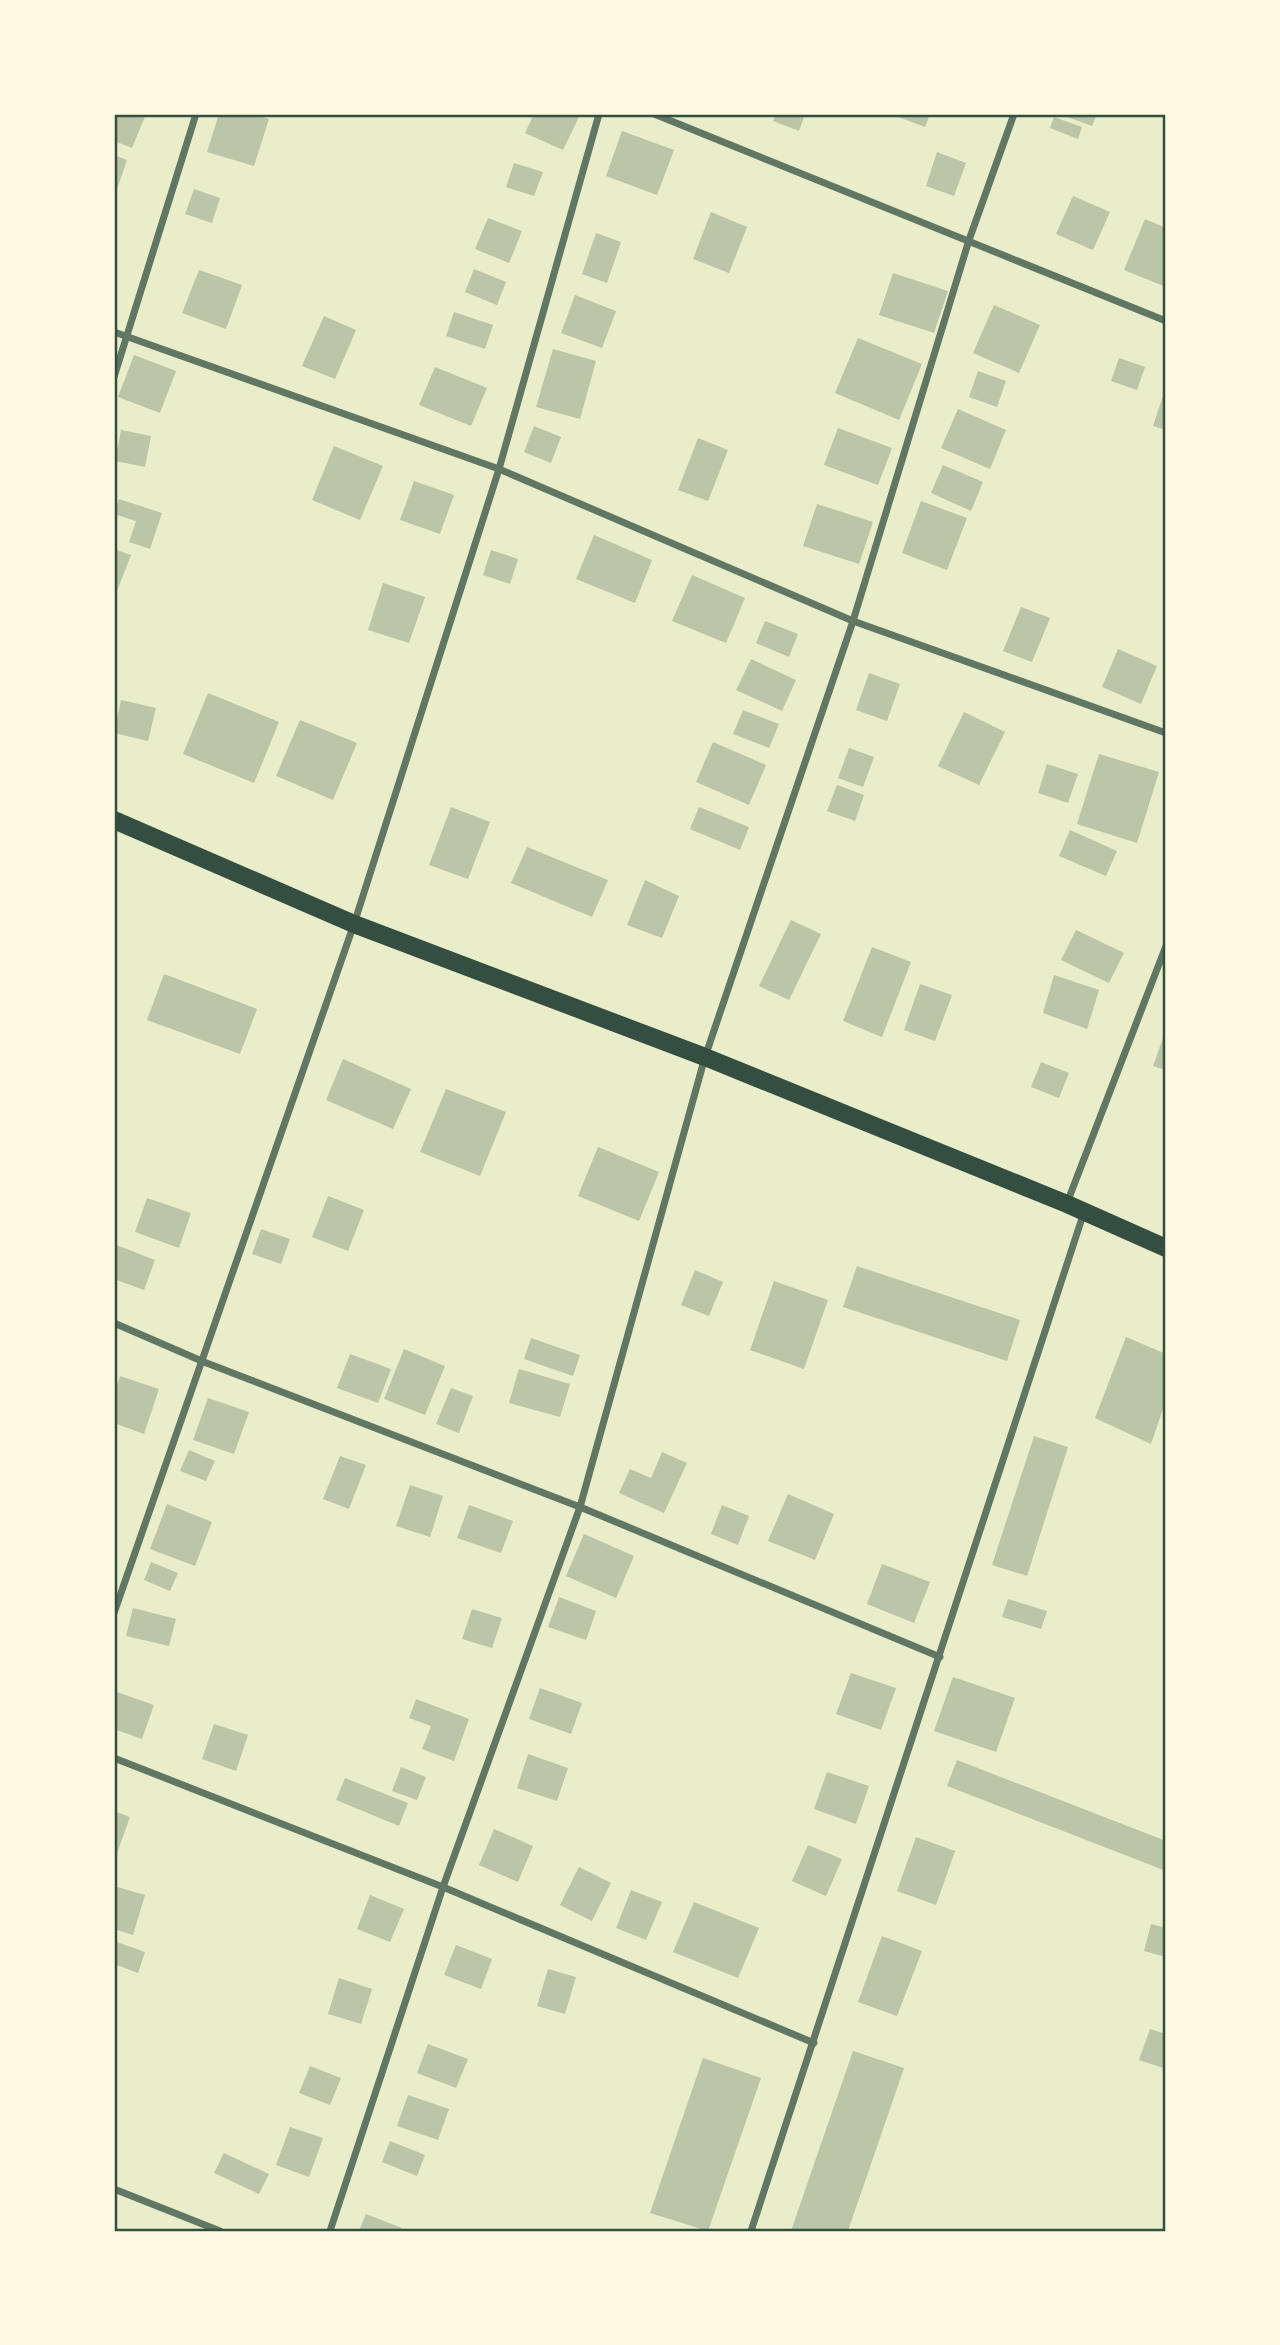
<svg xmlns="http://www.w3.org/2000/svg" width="1280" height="2345" viewBox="0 0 1280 2345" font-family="'Source Sans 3',sans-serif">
<rect width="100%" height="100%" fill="#e9edc9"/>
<g fill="#bcc5a7">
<path d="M114 114H146L132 148 114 141Z"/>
<path d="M219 114H252L269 119 254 166 207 152Z"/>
<path d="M534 114 579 117 563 150 525 133Z"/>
<path d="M776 114H805L799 131 773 121Z"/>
<path d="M890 114H930L925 127Z"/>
<path d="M1059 114H1097L1092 126Z"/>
<path d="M1054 117 1082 127 1078 139 1050 128Z"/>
<path d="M622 131 674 150 657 195 606 176Z"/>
<path d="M937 152 966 163 954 196 926 186Z"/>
<path d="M114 155 127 160 116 192 114 191Z"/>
<path d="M514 163 543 172 534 196 506 187Z"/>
<path d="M194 189 220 198 212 223 185 214Z"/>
<path d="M1073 196 1110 212 1093 250 1056 234Z"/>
<path d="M711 212 747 227 729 273 693 259Z"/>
<path d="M488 218 522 231 509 263 475 249Z"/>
<path d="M1145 219 1166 228V287L1124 270Z"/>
<path d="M596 233 621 242 607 283 582 274Z"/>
<path d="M474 269 506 282 497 305 465 292Z"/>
<path d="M199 270 242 285 226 329 182 313Z"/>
<path d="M893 273 948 291 934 333 879 315Z"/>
<path d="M575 295 616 311 602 348 561 333Z"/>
<path d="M994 305 1040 325 1019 373 973 353Z"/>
<path d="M454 312 493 325 485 349 446 336Z"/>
<path d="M324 316 356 330 335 379 302 366Z"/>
<path d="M858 338 922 364 899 420 835 393Z"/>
<path d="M553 349 596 361 580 419 536 407Z"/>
<path d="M134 355 176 371 160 413 118 397Z"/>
<path d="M1119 358 1145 367 1137 390 1111 381Z"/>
<path d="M435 367 487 388 471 426 419 405Z"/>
<path d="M978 371 1006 381 997 407 969 397Z"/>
<path d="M1166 387V430L1153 426Z"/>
<path d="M958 409 1006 430 990 469 941 448Z"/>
<path d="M534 426 561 437 551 463 524 452Z"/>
<path d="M838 428 892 448 878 485 824 465Z"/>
<path d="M121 430 151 436 145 467 115 461Z"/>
<path d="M698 438 728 450 708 501 678 490Z"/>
<path d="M334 446 383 466 360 520 312 500Z"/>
<path d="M943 465 983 482 971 511 931 493Z"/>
<path d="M414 481 454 495 440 534 400 520Z"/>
<path d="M119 499 162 513 150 549 129 542 136 521 114 514Z"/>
<path d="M921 501 967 518 947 570 902 553Z"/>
<path d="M817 504 873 522 859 564 803 546Z"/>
<path d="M594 535 652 560 635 603 576 579Z"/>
<path d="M114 549 131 555 117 591 114 590Z"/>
<path d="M491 550 518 559 510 584 483 575Z"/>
<path d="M692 575 745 598 726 643 672 621Z"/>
<path d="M383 583 425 597 409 643 368 630Z"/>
<path d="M1021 607 1050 618 1032 662 1003 651Z"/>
<path d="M765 621 798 634 789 657 756 643Z"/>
<path d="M1118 649 1157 666 1141 704 1102 687Z"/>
<path d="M751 659 796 680 782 711 736 690Z"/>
<path d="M869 673 900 684 887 721 856 710Z"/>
<path d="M208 693 279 722 254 783 183 754Z"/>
<path d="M121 700 156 708 148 741 114 733Z"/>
<path d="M743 710 779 724 769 748 733 734Z"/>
<path d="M964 712 1005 732 979 785 938 766Z"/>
<path d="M300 720 357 743 333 800 276 776Z"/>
<path d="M713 742 766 765 749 805 696 782Z"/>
<path d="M849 748 874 757 863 787 838 778Z"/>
<path d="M1099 754 1159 772 1137 843 1077 824Z"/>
<path d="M1047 764 1078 774 1068 803 1038 793Z"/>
<path d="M837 785 864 795 855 821 827 811Z"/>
<path d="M451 807 490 822 468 879 429 865Z"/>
<path d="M699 807 749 827 740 850 690 829Z"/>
<path d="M1070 830 1117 851 1106 876 1059 856Z"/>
<path d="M527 847 608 880 592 917 511 883Z"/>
<path d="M645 880 679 896 662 938 627 925Z"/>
<path d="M791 920 821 934 789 1000 759 986Z"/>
<path d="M1076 930 1124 953 1109 983 1061 960Z"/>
<path d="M872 947 911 962 882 1037 843 1021Z"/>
<path d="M164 974 257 1009 240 1054 147 1020Z"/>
<path d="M1054 975 1099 990 1087 1029 1043 1013Z"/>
<path d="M920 984 952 995 935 1041 904 1030Z"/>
<path d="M1163 1038 1166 1039V1070L1153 1066Z"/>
<path d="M343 1059 411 1089 393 1129 326 1100Z"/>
<path d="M1041 1062 1069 1073 1059 1098 1031 1087Z"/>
<path d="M446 1089 506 1112 480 1176 420 1152Z"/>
<path d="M598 1147 659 1172 639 1221 578 1196Z"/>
<path d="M328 1196 364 1210 348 1251 312 1237Z"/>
<path d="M147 1198 191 1213 179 1248 135 1232Z"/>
<path d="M261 1229 290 1239 281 1264 252 1254Z"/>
<path d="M114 1244 155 1260 144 1290 114 1279Z"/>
<path d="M857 1266 1020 1320 1007 1361 843 1307Z"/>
<path d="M695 1270 723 1282 709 1316 681 1305Z"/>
<path d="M774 1281 828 1300 804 1369 750 1350Z"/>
<path d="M1126 1337 1166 1354V1400L1151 1444 1095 1418Z"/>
<path d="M531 1338 580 1355 573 1376 524 1359Z"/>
<path d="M404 1349 445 1366 425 1415 384 1399Z"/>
<path d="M350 1354 391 1369 378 1403 337 1388Z"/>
<path d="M519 1369 570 1384 560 1417 509 1403Z"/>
<path d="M120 1376 159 1389 144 1434 114 1423V1395Z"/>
<path d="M451 1388 473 1396 459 1433 436 1424Z"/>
<path d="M208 1398 249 1412 234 1454 193 1440Z"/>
<path d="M1034 1436 1068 1447 1027 1576 992 1565Z"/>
<path d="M189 1450 215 1461 206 1481 180 1471Z"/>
<path d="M662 1452 687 1463 664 1513 619 1493 630 1469 651 1478Z"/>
<path d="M340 1456 366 1465 349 1509 323 1499Z"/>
<path d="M410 1485 443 1496 430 1537 396 1526Z"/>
<path d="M788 1494 834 1514 815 1560 768 1541Z"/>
<path d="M167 1504 212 1522 195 1566 150 1549Z"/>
<path d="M469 1505 513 1521 501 1553 457 1538Z"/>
<path d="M722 1505 749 1516 738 1545 711 1534Z"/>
<path d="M584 1534 634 1556 616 1598 566 1576Z"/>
<path d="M151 1562 178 1573 170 1591 144 1580Z"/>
<path d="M882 1564 930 1582 914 1623 867 1604Z"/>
<path d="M559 1597 596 1611 586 1640 548 1627Z"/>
<path d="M1008 1599 1047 1611 1041 1629 1002 1617Z"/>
<path d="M133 1608 176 1619 169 1646 126 1636Z"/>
<path d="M472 1609 502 1618 492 1648 462 1639Z"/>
<path d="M851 1673 896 1688 881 1730 836 1714Z"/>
<path d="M953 1677 1015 1698 996 1752 934 1731Z"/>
<path d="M540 1688 582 1703 571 1734 529 1719Z"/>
<path d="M114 1691 154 1705 142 1739 114 1729Z"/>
<path d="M416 1699 469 1719 454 1761 422 1749 431 1726 409 1718Z"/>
<path d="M214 1724 248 1735 236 1771 202 1759Z"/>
<path d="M528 1754 568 1768 557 1801 517 1788Z"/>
<path d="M957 1760 1166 1841V1871L947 1786Z"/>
<path d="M401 1767 426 1777 417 1800 392 1791Z"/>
<path d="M827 1772 869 1786 856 1824 814 1809Z"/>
<path d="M345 1778 408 1803 399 1826 336 1800Z"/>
<path d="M114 1811 130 1817 114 1862Z"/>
<path d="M494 1829 533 1846 518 1882 479 1865Z"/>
<path d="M916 1837 955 1851 936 1905 897 1891Z"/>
<path d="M808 1845 842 1859 826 1896 792 1881Z"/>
<path d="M579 1867 611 1883 592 1921 560 1905Z"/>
<path d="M114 1886 145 1895 133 1935 114 1929Z"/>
<path d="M631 1890 662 1902 646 1940 616 1928Z"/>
<path d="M370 1895 404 1909 390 1942 357 1929Z"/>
<path d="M694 1902 759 1928 738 1978 673 1952Z"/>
<path d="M1151 1924 1166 1928V1957L1144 1951Z"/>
<path d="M882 1936 922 1951 897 2016 858 2002Z"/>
<path d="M114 1941 145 1952 138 1973 114 1964Z"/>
<path d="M456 1945 492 1959 481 1989 444 1975Z"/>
<path d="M548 1969 576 1977 565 2014 537 2006Z"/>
<path d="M339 1978 372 1989 361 2024 328 2014Z"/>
<path d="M1150 2029 1166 2034V2069L1139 2060Z"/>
<path d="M428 2044 468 2059 456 2088 417 2073Z"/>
<path d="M853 2051 904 2068 848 2231H791Z"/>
<path d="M703 2058 761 2078 708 2231 650 2213Z"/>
<path d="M310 2066 341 2078 330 2105 299 2093Z"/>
<path d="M408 2095 449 2109 438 2140 397 2126Z"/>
<path d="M290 2127 323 2138 309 2177 276 2165Z"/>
<path d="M390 2141 425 2155 417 2176 382 2162Z"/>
<path d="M224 2153 269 2174 259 2194 214 2173Z"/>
<path d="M366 2214 402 2228 400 2231H359Z"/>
</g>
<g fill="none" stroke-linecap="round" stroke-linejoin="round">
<g stroke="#617663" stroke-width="7">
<path d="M654 114 1166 321"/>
<path d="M114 332 499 469 853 621 1166 733"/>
<path d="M114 377 196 114"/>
<path d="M1067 1203 1166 946"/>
<path d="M114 1323 204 1362 580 1507 940 1657"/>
<path d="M114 1613 354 924 499 469 599 114"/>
<path d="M114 1758 443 1887 814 2043"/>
<path d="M114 2189 220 2231"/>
<path d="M330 2231 443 1887 580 1507 705 1057 853 621 969 240 1014 114"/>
<path d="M751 2231 1084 1212"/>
</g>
<path stroke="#344e41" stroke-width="18" d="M114 820 354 924 705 1057 1067 1204 1166 1248"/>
</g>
<rect width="1280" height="2345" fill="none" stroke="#fefae0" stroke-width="231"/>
<rect x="116" y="116" width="1048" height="2114" fill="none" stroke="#344e41" stroke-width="2.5"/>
</svg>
